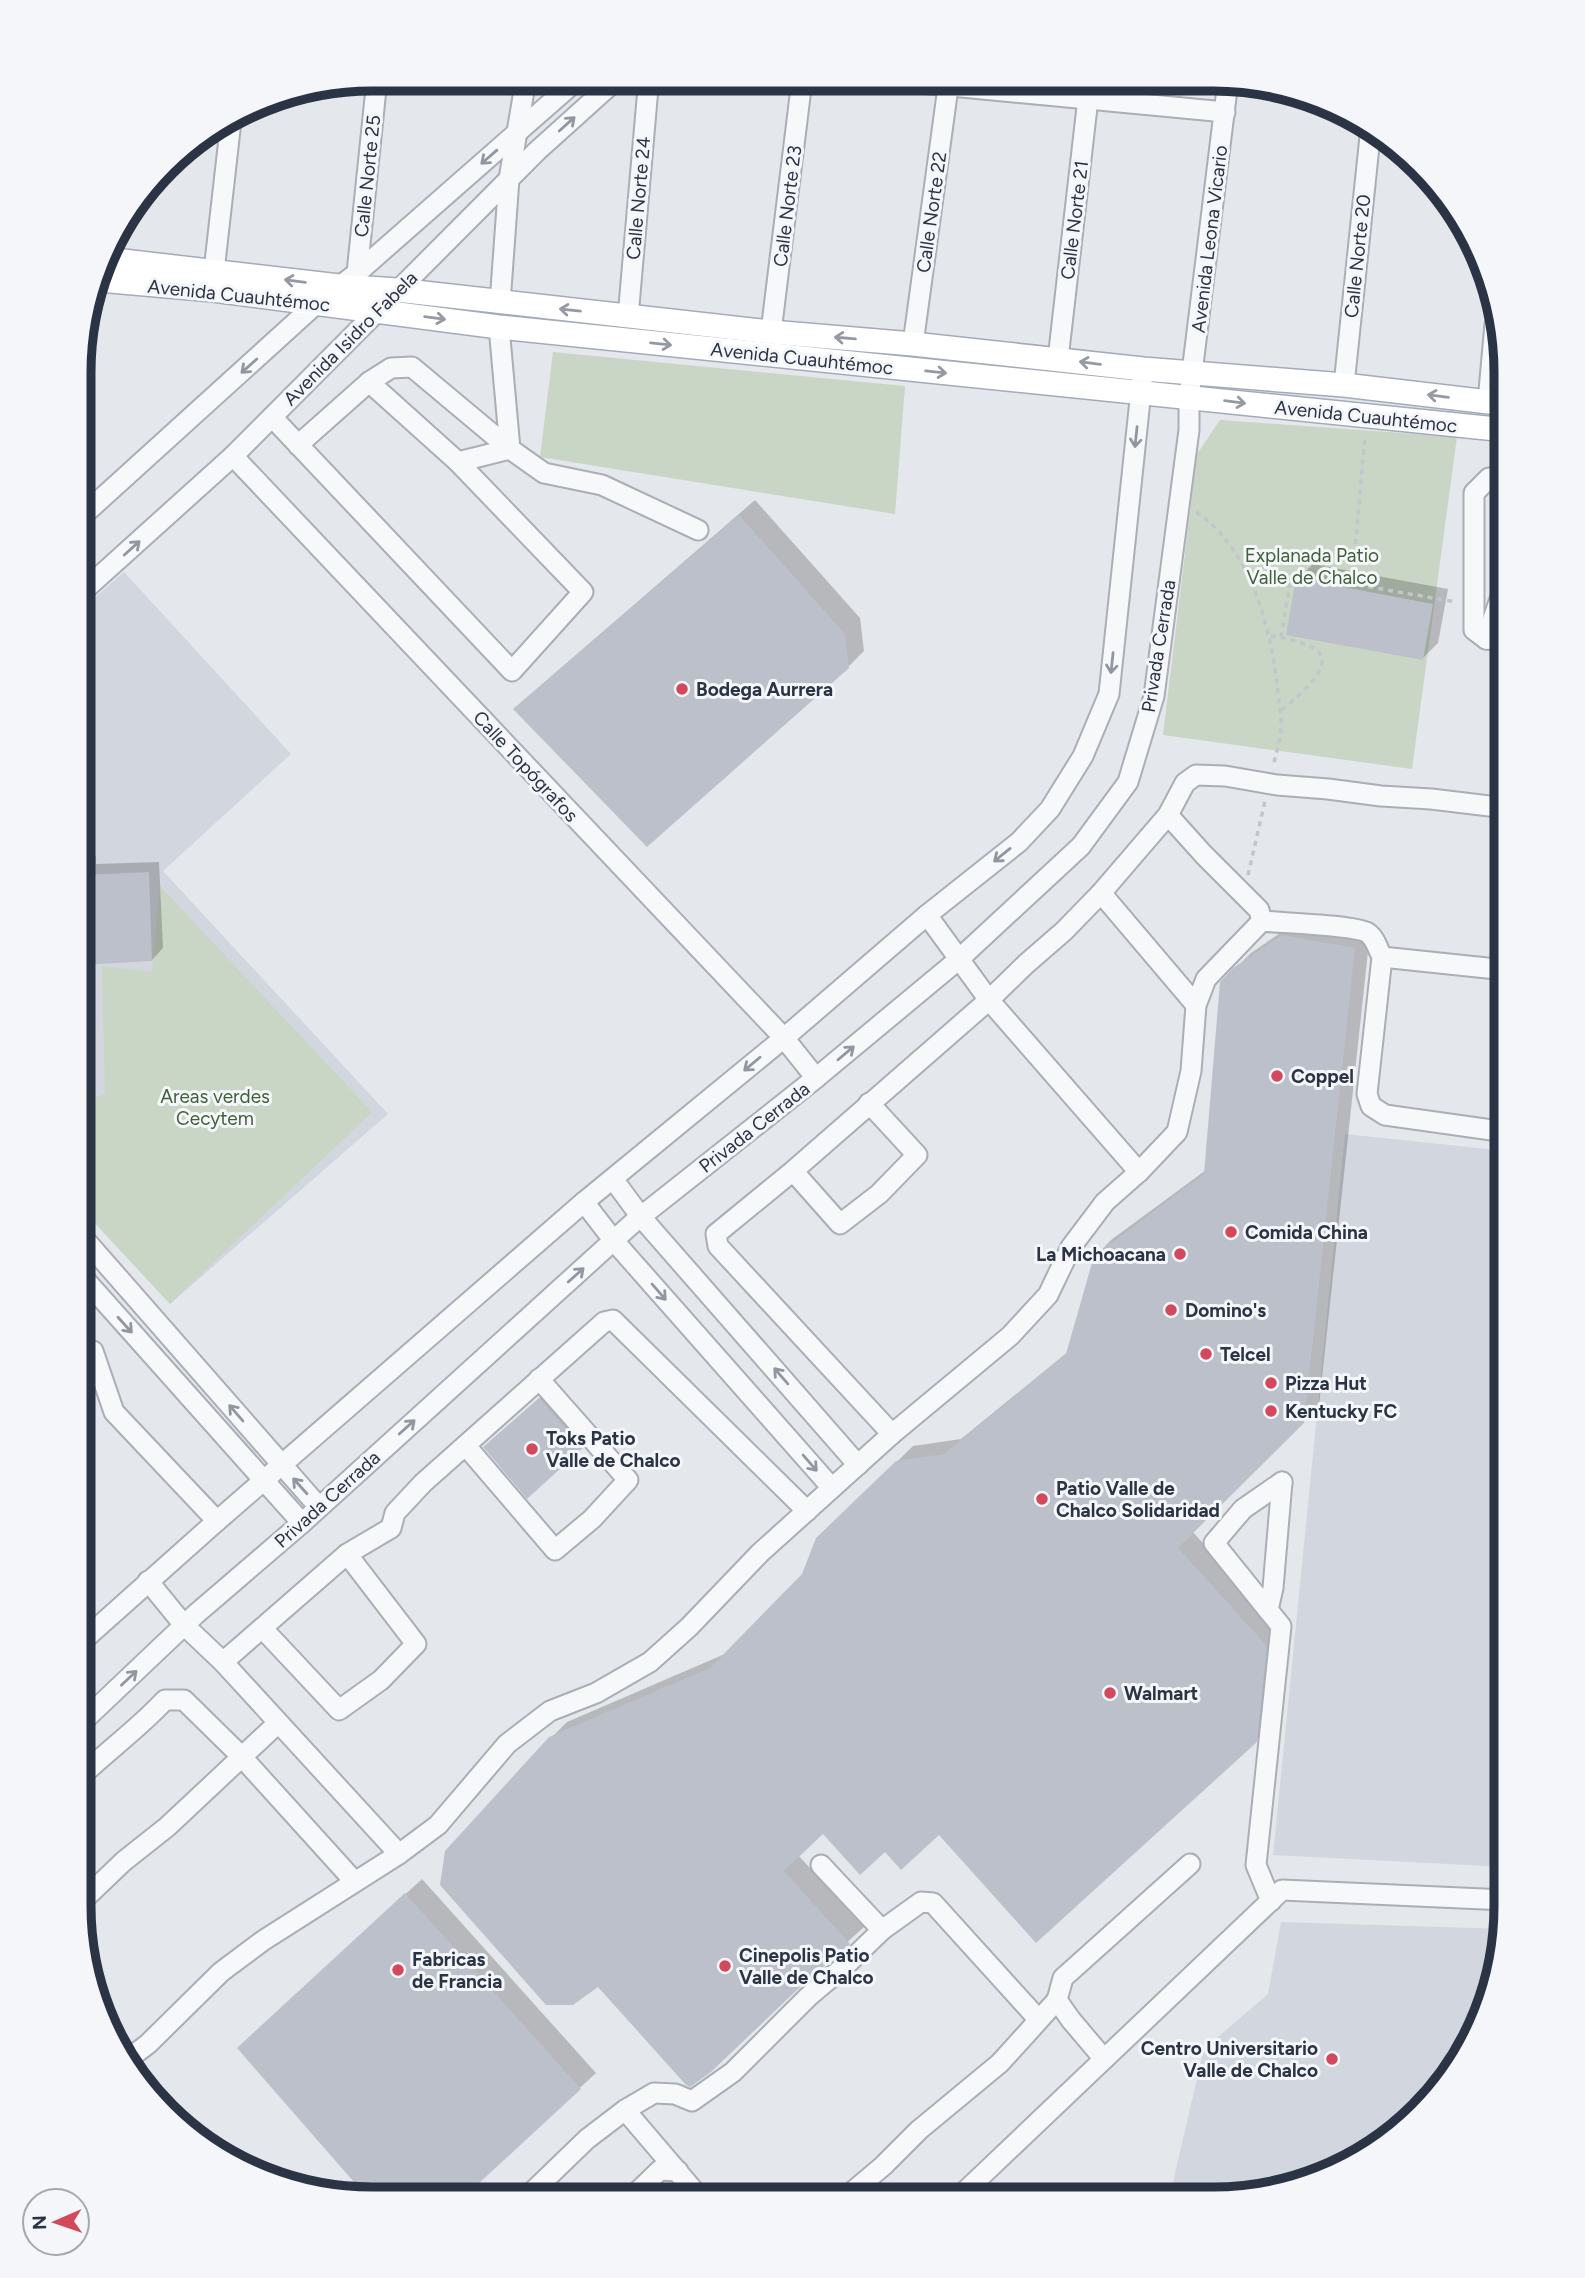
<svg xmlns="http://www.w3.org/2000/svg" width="1585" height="2278" viewBox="0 0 1585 2278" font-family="Figtree,sans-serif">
<rect width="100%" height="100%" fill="#e4e7ec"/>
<g fill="#d2d6de">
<path d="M124 572 291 754 163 871 388 1114 170 1304 80 1207 81 610Z"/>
<path d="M1345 1134 1506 1151V1867L1273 1855Z"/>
<path d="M1281 1922 1505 1929 1491 2001 1457 2069 1406 2127 1343 2169 1214 2199H1169L1204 2049 1268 1994Z"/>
</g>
<g fill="#c9d6c5">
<path d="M553 352 905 386 895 514 540 457Z"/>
<path d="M1220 420 1457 437 1412 769 1163 735 1197 454Z"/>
<path d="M160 886 372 1112 170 1304 80 1207V1103L105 1094 102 966 152 972Z"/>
</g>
<g fill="#0003">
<path d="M755 500 860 618 864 651 848 667 531 694Z"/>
<path d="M1313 564 1448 589 1438 643 1423 658 1298 579Z"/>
<path d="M96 856V864L159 862 163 948 152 960 80 963V857Z"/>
<path d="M1299 920 1370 933 1319 1406 1192 1531 1281 1630 1272 1724 1255 1741 885 1850 824 1832 798 1855 864 1927 798 1987 551 1738 567 1722 727 1653 803 1575 818 1539 913 1446 961 1439 1069 1351 1095 1257 1111 1240 1206 1170 1222 982 1251 953Z"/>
<path d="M80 988 84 1069 80 1073Z"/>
<path d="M556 1383 598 1431 527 1496 485 1447Z"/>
<path d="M422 1879 596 2073 461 2197H370L255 2032Z"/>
</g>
<g fill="#bbc0ca">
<path d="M739 515 845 634 849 668 647 847 513 709Z"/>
<path d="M1296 578 1433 604 1423 660 1286 635Z"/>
<path d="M149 872 152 961 80 965V875Z"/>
<path d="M1282 935 1355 948 1304 1423 1178 1548 1267 1646 1257 1742 1036 1943 939 1835 901 1870 885 1852 860 1875 823 1834 784 1871 850 1944 799 1988 711 2072 690 2087 686 2085 598 1987 573 2005H546L440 1885 445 1851 549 1737 710 1668 802 1574 816 1538 896 1461 944 1454 1066 1354 1094 1256 1204 1174 1220 982 1233 968Z"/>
<path d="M539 1398 583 1448 527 1499 483 1447Z"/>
<path d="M405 1893 581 2089 464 2197H367L237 2048Z"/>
</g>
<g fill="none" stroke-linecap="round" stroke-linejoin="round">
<defs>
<g id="minor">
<path d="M888 80 1225 112"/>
<path d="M214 271 231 121"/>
<path d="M357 273 377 79"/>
<path d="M500 303 509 179 526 79"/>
<path d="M628 317 648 88 645 80"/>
<path d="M499 327 510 449"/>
<path d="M771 332 802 80"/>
<path d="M913 344 949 80"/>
<path d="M1058 359 1090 81"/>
<path d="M369 382 458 462 510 449"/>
<path d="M1344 385 1371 127"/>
<path d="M1488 402 1495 324"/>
<path d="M272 417 512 671 583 592 458 462"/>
<path d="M298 445 369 382 391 368 412 367 510 449 544 473 602 485 698 530"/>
<path d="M233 456 784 1038 816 1078"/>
<path d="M81 517 317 303 357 273 578 79"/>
<path d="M81 593 233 456 537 151 617 79"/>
<path d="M1486 639 1506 582"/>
<path d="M1506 641 1486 639 1474 630V493L1489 478 1506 479"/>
<path d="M1168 815 1204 855 1259 910 1262 921"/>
<path d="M1101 893 1196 1005"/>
<path d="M927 915 989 1000 1139 1172"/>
<path d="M1382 957 1506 970"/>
<path d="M793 1171 840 1224 879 1194 917 1155 869 1103"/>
<path d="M613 1179 641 1217 858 1465"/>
<path d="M584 1202 614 1241 832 1488"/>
<path d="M80 1234 319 1507"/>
<path d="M80 1274 302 1523"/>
<path d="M93 1351 114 1412 217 1521"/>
<path d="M892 1434 718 1246 716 1234 793 1171 989 1000 1026 964 1064 931 1101 893 1168 815 1185 783 1196 775 1225 776 1277 785 1328 789 1381 796 1431 799 1506 808"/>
<path d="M466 1446 555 1550 592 1519 628 1480 539 1379"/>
<path d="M148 1581 184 1625 223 1662 399 1854"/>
<path d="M1268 1610 1214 1543 1243 1509 1282 1482"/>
<path d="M263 1629 339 1710 381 1680 416 1644 347 1554"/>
<path d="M79 1644 217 1521 584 1202 784 1038 927 915 1019 842 1050 809 1083 756 1109 694 1142 381"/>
<path d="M223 1662 347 1554 391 1528 395 1513 423 1483 604 1322 613 1320 807 1511"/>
<path d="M79 1725 196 1614 302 1523 634 1222 816 1078 958 960 1081 846 1128 782 1154 696 1189 430V397L1228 81"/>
<path d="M79 1778C107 1751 138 1729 165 1700H184L241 1756 355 1882"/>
<path d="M821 1865 882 1930"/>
<path d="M1271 1901 1256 1865 1281 1626 1268 1610 1273 1588 1282 1482"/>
<path d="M79 1904 124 1861 167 1827 278 1723"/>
<path d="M128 2059 148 2044 221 1972 264 1940 399 1854 438 1825 507 1744 550 1711 596 1693 650 1662 689 1627 760 1553 892 1434 1010 1336 1048 1295 1071 1247 1105 1202 1139 1172 1177 1132 1191 1071 1196 1005 1206 979 1262 921C1281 923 1355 925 1368 933 1375 938 1378 949 1382 957L1367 1094 1371 1106 1385 1115 1506 1132"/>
<path d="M1104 2059 1071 2020 1057 2000 1063 1978 1190 1864"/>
<path d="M625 2110 700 2198"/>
<path d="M527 2197 587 2139 625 2110 654 2093 675 2094 692 2101 733 2072 808 1997 847 1964 882 1930 921 1902 933 1903 1038 2019"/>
<path d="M631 2198 660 2170 678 2171"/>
<path d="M845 2198 883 2166 919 2130 1000 2063 1057 2000"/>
<path d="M957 2199 1282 1890 1506 1900"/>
</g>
<g id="major">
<path d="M106 259 339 286 397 290 771 332 913 344 1143 369 1344 385 1506 404"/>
<path d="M99 280 213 290 499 327 1506 430"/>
</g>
</defs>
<use href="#minor" stroke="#a9aeb7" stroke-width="23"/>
<use href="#major" stroke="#a3abb8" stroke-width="26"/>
<g stroke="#c2c5cb" stroke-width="3.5" stroke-dasharray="5 5" stroke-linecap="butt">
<path d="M1196 512C1252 550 1271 628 1278 692 1279 704 1282 717 1281 729 1280 741 1276 754 1273 766"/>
<path d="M1352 584 1365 436"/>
<path d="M1271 636C1282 637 1292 640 1304 644 1349 658 1298 695 1280 712"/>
<path d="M1281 637 1291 578 1295 574 1456 602"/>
<path d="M1248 875 1265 801"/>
</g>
<use href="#minor" stroke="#f7f8fa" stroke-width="19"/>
<use href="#major" stroke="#fff" stroke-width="23"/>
</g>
<defs><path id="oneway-shaft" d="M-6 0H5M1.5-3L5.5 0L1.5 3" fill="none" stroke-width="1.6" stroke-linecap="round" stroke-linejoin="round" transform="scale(1.75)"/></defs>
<g stroke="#9196a0">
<use href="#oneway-shaft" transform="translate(567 124) rotate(-42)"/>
<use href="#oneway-shaft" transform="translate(489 157) rotate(139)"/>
<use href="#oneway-shaft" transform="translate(249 366) rotate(138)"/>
<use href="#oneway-shaft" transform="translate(1136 437) rotate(96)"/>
<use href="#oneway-shaft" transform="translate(132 548) rotate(-42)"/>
<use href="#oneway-shaft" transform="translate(1112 663) rotate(96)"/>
<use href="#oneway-shaft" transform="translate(1002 855) rotate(141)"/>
<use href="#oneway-shaft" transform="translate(846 1053) rotate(-40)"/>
<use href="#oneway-shaft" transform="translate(752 1064) rotate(140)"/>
<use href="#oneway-shaft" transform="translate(576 1275) rotate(-42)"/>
<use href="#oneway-shaft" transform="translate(659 1292) rotate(49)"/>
<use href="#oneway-shaft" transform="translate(125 1325) rotate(48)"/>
<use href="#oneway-shaft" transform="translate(781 1376) rotate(-131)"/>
<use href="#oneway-shaft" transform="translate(236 1413) rotate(-131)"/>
<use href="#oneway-shaft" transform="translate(407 1427) rotate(-42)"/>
<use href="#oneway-shaft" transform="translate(810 1463) rotate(49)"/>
<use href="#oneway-shaft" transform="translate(300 1486) rotate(-132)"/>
<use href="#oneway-shaft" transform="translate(129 1678) rotate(-43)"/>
</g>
<g stroke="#959aa2">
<use href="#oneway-shaft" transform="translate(295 281) rotate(-173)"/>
<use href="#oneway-shaft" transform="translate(570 310) rotate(-174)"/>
<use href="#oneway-shaft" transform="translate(435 318) rotate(8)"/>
<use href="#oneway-shaft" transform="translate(845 338) rotate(-175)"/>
<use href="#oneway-shaft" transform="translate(661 344) rotate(6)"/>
<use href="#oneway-shaft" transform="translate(1090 363) rotate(-173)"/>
<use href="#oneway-shaft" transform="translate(936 372) rotate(6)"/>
<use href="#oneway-shaft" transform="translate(1438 396) rotate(-173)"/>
<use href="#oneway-shaft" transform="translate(1235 402) rotate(7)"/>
</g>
<g fill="#d1495b" stroke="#f4f6f9" stroke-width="2.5">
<circle cx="682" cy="689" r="7"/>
<circle cx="1277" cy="1076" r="7"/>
<circle cx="1231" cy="1232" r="7"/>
<circle cx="1180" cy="1254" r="7"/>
<circle cx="1171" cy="1310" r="7"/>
<circle cx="1206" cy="1354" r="7"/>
<circle cx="1271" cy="1383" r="7"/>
<circle cx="1271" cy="1411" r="7"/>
<circle cx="532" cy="1449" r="7"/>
<circle cx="1042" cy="1499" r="7"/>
<circle cx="1110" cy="1693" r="7"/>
<circle cx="725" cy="1966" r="7"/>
<circle cx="398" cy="1970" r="7"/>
<circle cx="1332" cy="2059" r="7"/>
</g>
<g text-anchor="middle" stroke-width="6" stroke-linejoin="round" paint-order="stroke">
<g font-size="19" fill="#2b3445" stroke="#f4f6f9">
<text transform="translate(367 176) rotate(-84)" y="7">Calle Norte 25</text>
<text transform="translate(638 198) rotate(-85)" y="7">Calle Norte 24</text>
<text transform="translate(787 206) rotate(-83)" y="7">Calle Norte 23</text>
<text transform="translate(931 212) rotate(-82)" y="7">Calle Norte 22</text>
<text transform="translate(1074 220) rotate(-83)" y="7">Calle Norte 21</text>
<text transform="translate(1209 239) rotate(-83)" y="7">Avenida Leona Vicario</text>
<text transform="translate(1357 256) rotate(-84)" y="7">Calle Norte 20</text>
<text transform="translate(239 295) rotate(6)" y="7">Avenida Cuauhtémoc</text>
<text transform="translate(350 338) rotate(-45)" y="7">Avenida Isidro Fabela</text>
<text transform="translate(802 358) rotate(6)" y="7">Avenida Cuauhtémoc</text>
<text transform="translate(1366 416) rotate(6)" y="7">Avenida Cuauhtémoc</text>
<text transform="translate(1158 646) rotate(-81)" y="7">Privada Cerrada</text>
<text transform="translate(526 766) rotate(47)" y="7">Calle Topógrafos</text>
<text transform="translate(754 1127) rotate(-38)" y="7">Privada Cerrada</text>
<text transform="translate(327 1499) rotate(-42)" y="7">Privada Cerrada</text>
</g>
<g font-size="19" fill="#3f6138" stroke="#f4f6f9">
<text x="1312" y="562">Explanada Patio<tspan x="1312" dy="22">Valle de Chalco</tspan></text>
<text x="215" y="1103">Areas verdes<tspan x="215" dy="22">Cecytem</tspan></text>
</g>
<g font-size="19" font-weight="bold" fill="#2b3445" stroke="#f4f6f9" text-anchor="start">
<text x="696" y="696">Bodega Aurrera</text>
<text x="1291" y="1083">Coppel</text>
<text x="1245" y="1239">Comida China</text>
<text x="1166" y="1261" text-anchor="end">La Michoacana</text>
<text x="1185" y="1317">Domino's</text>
<text x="1220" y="1361">Telcel</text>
<text x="1285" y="1390">Pizza Hut</text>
<text x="1285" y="1418">Kentucky FC</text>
<text x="546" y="1445">Toks Patio<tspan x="546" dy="22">Valle de Chalco</tspan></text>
<text x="1056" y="1495">Patio Valle de<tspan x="1056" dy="22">Chalco Solidaridad</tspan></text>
<text x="1124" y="1700">Walmart</text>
<text x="739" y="1962">Cinepolis Patio<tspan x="739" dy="22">Valle de Chalco</tspan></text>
<text x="412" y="1966">Fabricas<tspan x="412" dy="22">de Francia</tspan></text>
<text x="1318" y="2055" text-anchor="end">Centro Universitario<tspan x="1318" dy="22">Valle de Chalco</tspan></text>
</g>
</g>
<path d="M0 0H1585V2278H0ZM372 91H1213A281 281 0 0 1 1494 372V1906A281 281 0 0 1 1213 2187H372A281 281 0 0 1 91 1906V372A281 281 0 0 1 372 91Z" fill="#f4f6f9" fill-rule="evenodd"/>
<path fill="none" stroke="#2b3445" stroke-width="9" d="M372 91H1213A281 281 0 0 1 1494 372V1906A281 281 0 0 1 1213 2187H372A281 281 0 0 1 91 1906V372A281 281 0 0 1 372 91Z"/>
<g transform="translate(56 2222) rotate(268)"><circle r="33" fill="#f4f6f9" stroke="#a4a8b1" stroke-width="2"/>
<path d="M0-5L12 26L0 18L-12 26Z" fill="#d1495b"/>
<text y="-10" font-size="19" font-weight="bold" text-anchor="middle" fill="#2b3445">N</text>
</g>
</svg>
